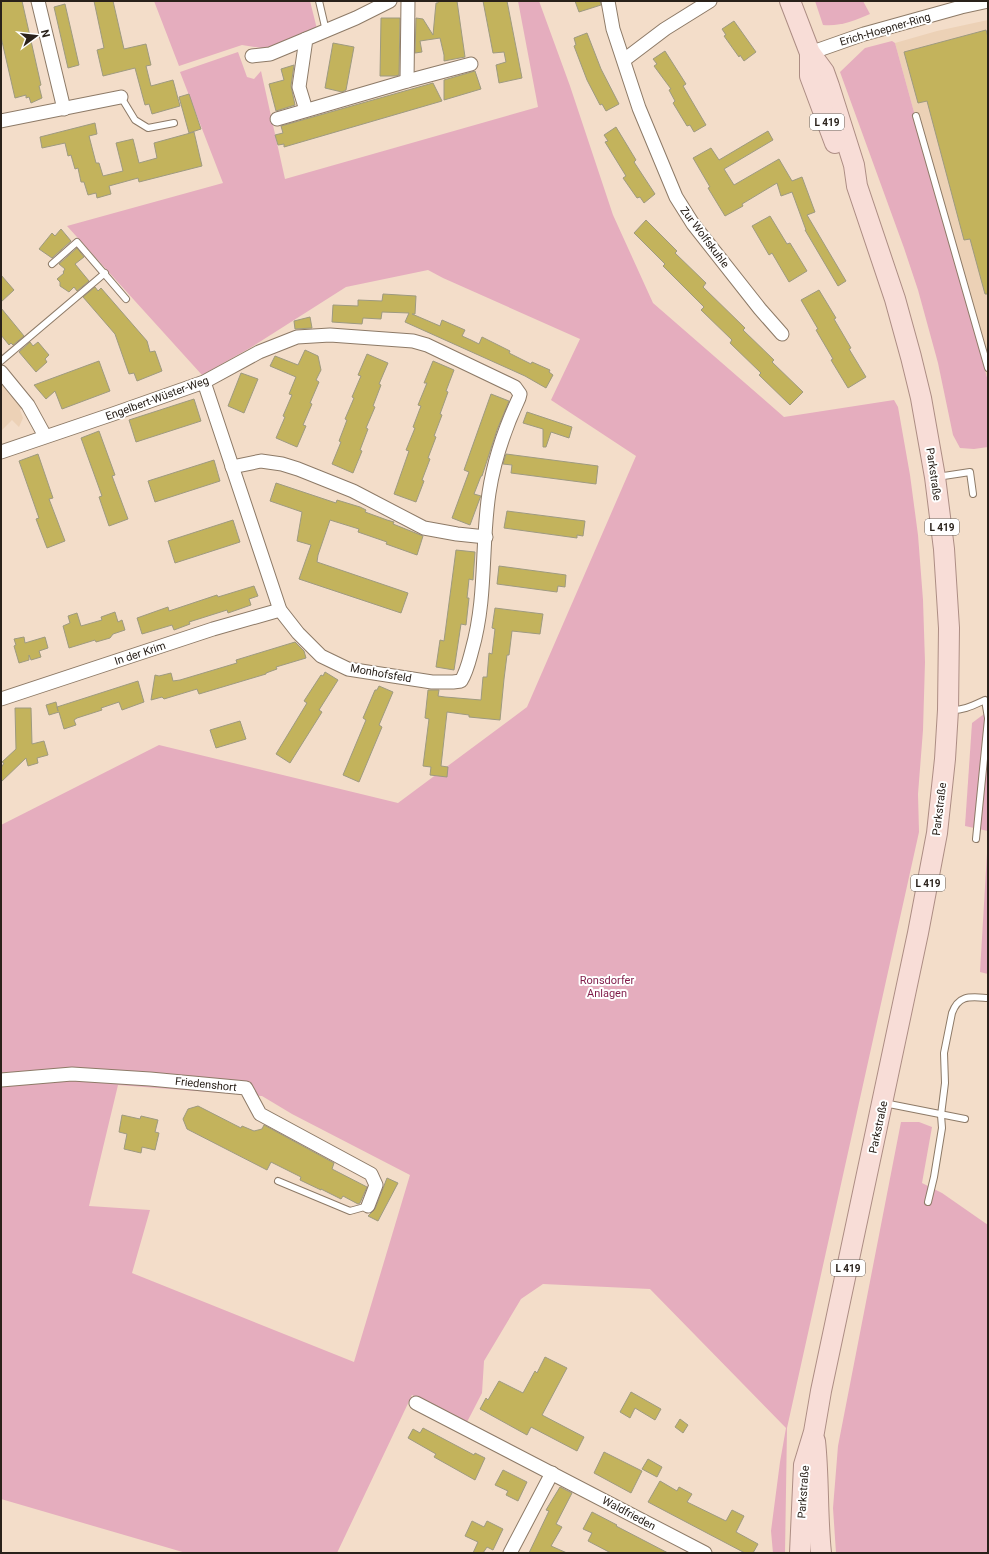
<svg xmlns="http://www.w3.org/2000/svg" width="989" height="1554" viewBox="0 0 989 1554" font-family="Roboto,sans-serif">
<rect width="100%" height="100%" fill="#f3ddc9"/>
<g fill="#ecd1b6">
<path d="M988 20V381L895 43 937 31Z"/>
<path d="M1 382 23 408 20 410 23 418 19 427 12 420 1 431Z"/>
</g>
<g fill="#e5adbe" fill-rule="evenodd">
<path d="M154 1H310L317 29 268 49 242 45 179 66Z"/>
<path d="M518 1H539L570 86 613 215 653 303 784 417 894 400 898 407 910 475 918 535 923 600 925 662 923 730 918 794 919 832 787 1428 785 1553H773L771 1531 780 1462 786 1428 650 1289 543 1284 521 1299 484 1361 482 1393 466 1424 412 1395 337 1553H186L1 1499V825L159 745 398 803 527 707 636 456 551 400 580 339 443 278 428 270 346 287 250 348 202 375 67 226 223 183 180 72 238 52 247 77 254 79 261 71 285 179 538 107ZM118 1085 262 1096 292 1114 410 1175 354 1362 132 1273 150 1210 89 1206Z"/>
<path d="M815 1H863L870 14C856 20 839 27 823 25Z"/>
<path d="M892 41 895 43 988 381V447L974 449 960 448 953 435 938 363 918 290 904 248 840 72 865 48Z"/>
<path d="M988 711V831L965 826 972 723Z"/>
<path d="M988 836V974L980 972Z"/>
<path d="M901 1122H919L932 1127 922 1183 942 1193 988 1225V1553H836L833 1508 838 1446Z"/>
</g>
<g fill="#c3b35c" stroke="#9e9a80">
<path d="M1 1H22L41 85 39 86 42 98 31 103 29 97 26 98V95L15 98 1 37Z"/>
<path d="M94 1H113L124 49 146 44 151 65 146 66 151 86 173 80 180 106 152 114 149 104 145 105 135 68 103 76 97 50 104 48Z"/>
<path d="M438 1H457L465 57 444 61V55L440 38 420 41 422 52 415 53 416 18 423 19 433 35 436 3H438Z"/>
<path d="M483 1H507L522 78 499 83 496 65 506 62 504 52 493 53Z"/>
<path d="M575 1H600L601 5 579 12Z"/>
<path d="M65 4 79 65 68 68 54 7Z"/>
<path d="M381 18H400L399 75 395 76H380Z"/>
<path d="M734 21 756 52 744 61 740 55 739 57 724 36 726 35 722 29Z"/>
<path d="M986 30 988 37V294H985L970 239 964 240 927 101 918 103 904 52Z"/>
<path d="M587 33 601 69 619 104 606 111 602 104 600 105 587 80 574 46 576 45 574 38Z"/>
<path d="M333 43 354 47 346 90 342 92 325 88Z"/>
<path d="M665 51 686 84 683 86 706 125 694 132 690 125 687 126 673 103 675 101 669 90 671 89 654 66 657 64 653 59Z"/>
<path d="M294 65 291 86 295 105 276 111 269 84 284 80 281 69Z"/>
<path d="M475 71 481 89 444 100V80Z"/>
<path d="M433 83 442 101 284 147V144L278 145 275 135 283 133 281 126Z"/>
<path d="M189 94 201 129 189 133 179 97Z"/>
<path d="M95 123 97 134 89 136 96 163H99L103 176 123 171 116 143 133 139 139 163 157 158 154 143 194 132 202 166 139 182 138 178 109 186 111 194 97 198 96 193 88 195 84 182H81L78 168 75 169 71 155 68 156 65 143 42 148 40 137Z"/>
<path d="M616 127 636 160 634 162 655 194 644 203 640 197 637 198 623 178 626 176 605 142 608 141 604 135Z"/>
<path d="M768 131 773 140 724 169 734 185 779 159 792 181 802 177 815 212 807 215 846 281 838 286 805 230H806L792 192 781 196 777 183 742 204 743 206 725 216 708 188 710 187 693 158 711 148 719 160Z"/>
<path d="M770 216 787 244 790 243 807 271 789 282 772 253 769 255 752 226Z"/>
<path d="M646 220 677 251 675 253 706 283 703 287 745 328 743 330 774 360 772 362 803 392 790 405 759 375 761 373 730 343 732 340 701 310 704 307 663 266 665 264 634 233Z"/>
<path d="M61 229 71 241 52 258 39 249 52 233 55 236Z"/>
<path d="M77 248 84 257 75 264 89 281 77 291 74 287 69 292 60 286V282L57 279 64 273 63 272 65 269 59 264Z"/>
<path d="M1 275 14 290 1 302Z"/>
<path d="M95 287 98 291 101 288 147 341 150 352 155 351 162 371 137 381 134 373 129 374 115 334 83 297Z"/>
<path d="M819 290 836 318 834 319 851 348 849 349 866 377 848 388 831 360 833 359 816 330 818 329 801 300Z"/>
<path d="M383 294 416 296 415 314H412L440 326 442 320 465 330 462 336 471 340 479 344 482 337 510 351 509 353 531 364 532 362 550 370 549 372 553 375 546 388 525 376 405 322 409 313 382 312 381 319 363 318 362 324 332 322 333 305 358 306V300L382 301Z"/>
<path d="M1 308 24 336 13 345 11 343 9 345 1 335Z"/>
<path d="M310 317 312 328 295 329 294 321Z"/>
<path d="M30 342 33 346 38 342 49 355 45 359 47 362 36 372 19 352Z"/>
<path d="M305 350 318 356 321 370 316 380 319 382 310 403 312 404 303 425 306 426 297 447 276 438 285 417 283 416 292 395 289 394 296 377 270 366 275 356 298 365Z"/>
<path d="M367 354 388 363 379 384 381 385 373 406 375 407 366 428 368 429 360 450 362 451 353 473 332 464 341 442 339 441 347 420 345 419 354 398 352 397 361 376 358 375Z"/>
<path d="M99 361 110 391 62 409 55 391 46 399 34 385Z"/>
<path d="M433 361 454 370 446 391 448 392 440 414 442 415 434 436 436 437 428 458 430 459 422 480 424 481 416 502 394 494 409 451 406 450 415 428 413 427 421 406 418 405 427 383H424Z"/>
<path d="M241 373 258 379 244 413 228 406Z"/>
<path d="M491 394 509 401 497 430 482 476H481L474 494 481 496 480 498 470 525 452 518 469 472 464 470Z"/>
<path d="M194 399 201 421 136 442 129 420Z"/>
<path d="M527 412 572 427 569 438 551 432 546 447H543V429L523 423Z"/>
<path d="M99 431 115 475 112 476 128 519 109 526 99 497 102 496 81 438Z"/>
<path d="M38 454 53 498 49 499 65 541 47 548 36 519 39 518 19 461Z"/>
<path d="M506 454 598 466 596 484 511 473 512 465 503 464Z"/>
<path d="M214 460 220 481 155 502 148 481Z"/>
<path d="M276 483 336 503 337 500 360 507 366 510 365 512 387 520 394 522 393 524 423 536 417 555 386 544 387 542 358 532 359 529 330 520 318 555 317 562 408 593 401 613 299 579 311 545 297 541 302 512 270 501Z"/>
<path d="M507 511 585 521 583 536 577 535V538L504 528Z"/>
<path d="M233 520 240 542 175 563 168 541Z"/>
<path d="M456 550 475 552 473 580 469 579 467 598H469L466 625 461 624 454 670 436 667 440 640 444 641Z"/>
<path d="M499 566 566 575 565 587 558 586 557 592 497 584Z"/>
<path d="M254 586 258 596 249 599 251 605 228 613 227 610 189 622 190 624 174 630 172 625 142 634 137 618 168 607 169 611 217 595 218 597Z"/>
<path d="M495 608 543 614 540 634 512 631 509 655H507L504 679 500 720 469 717V715L447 712 441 766 448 767 447 777 430 775 431 767 423 766 429 719 425 718 428 690H439L438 696 445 697 481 700 483 677H487L489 653 492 654 495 629 492 628Z"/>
<path d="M115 612 118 622 122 620 125 630 113 634 110 638 96 642 95 640 69 648 63 626 70 623 68 616 77 613 81 626 102 620 101 617Z"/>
<path d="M24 637 25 643 45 637 48 648 39 651 41 657 31 660 29 655V660L19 663 14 646 16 645 14 639Z"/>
<path d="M295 642 304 651 306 658 276 667 277 669 266 673V674L199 694 197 689 164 699 162 697 151 700 155 675 159 676 171 673 173 681 180 680 237 663 236 660Z"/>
<path d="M325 672 338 680 319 710 322 712 290 763 276 754 307 703 304 701 321 675 323 676Z"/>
<path d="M138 681 144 702 122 710 119 702 101 708 102 710 77 718 74 720 76 725 64 729 59 712 49 715 46 705 56 702 58 711 57 707Z"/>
<path d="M379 686 393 692 379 725 382 727 359 782 343 775 366 720 363 718 375 690H377Z"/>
<path d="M15 708H31L32 744 44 741 48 755 37 758 38 763 28 766 26 758 1 782V768L4 763 2 762 16 749Z"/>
<path d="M240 721 246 739 216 748 210 730Z"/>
<path d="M198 1106 241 1128 242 1126 254 1131 262 1129 264 1125 334 1163 332 1169 367 1187 360 1203 358 1204 343 1196 341 1199 321 1189V1190L300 1180 301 1177 271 1162 267 1170 187 1129 183 1119 188 1109Z"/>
<path d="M122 1115 140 1119 141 1116 158 1120 155 1132 159 1133 155 1150 142 1147 141 1153 124 1149 127 1134 119 1132Z"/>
<path d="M387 1178 398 1183 378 1221 368 1216 375 1209Z"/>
<path d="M545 1357 567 1368 542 1415 584 1437 577 1451 531 1427 527 1435 480 1409 486 1398 488 1400 499 1381 523 1393 535 1371 537 1373Z"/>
<path d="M631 1392 661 1409 655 1420 635 1408 630 1418 620 1412Z"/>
<path d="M680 1419 688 1425 683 1433 675 1427Z"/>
<path d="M423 1428 474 1455 475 1453 485 1458 475 1480 434 1457 436 1454 408 1438 413 1429 420 1433Z"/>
<path d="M604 1452 642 1471 631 1493 594 1473Z"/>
<path d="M648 1459 662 1467 657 1477 642 1469Z"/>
<path d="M503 1470 527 1482 518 1501 506 1495 508 1491 495 1485Z"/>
<path d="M660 1481 677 1491 679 1487 692 1494 687 1502 726 1521 732 1510 744 1516 736 1532 758 1544 753 1553H745L648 1502Z"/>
<path d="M560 1487 572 1493 556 1524 562 1527 551 1546 567 1553H529L549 1511 546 1510Z"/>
<path d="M592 1512 617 1525 616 1526 668 1553H611L588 1541 592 1533 583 1529Z"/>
<path d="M472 1521 484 1527 487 1521 503 1529 493 1550 487 1547 483 1553H473L478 1542 465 1536Z"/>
</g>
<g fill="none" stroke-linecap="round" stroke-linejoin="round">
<defs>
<g id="lane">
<path d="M319 1 326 31"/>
<path d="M121 97 135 120 148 128 174 123"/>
<path d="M916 116 988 368"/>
<path d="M52 264 77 242 126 299"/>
<path d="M1 361 105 273"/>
<path d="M937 477 970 472 973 494"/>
<path d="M950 710C963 711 974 705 985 700L988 718"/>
<path d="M976 839 988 719"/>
<path d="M884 1103 965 1119"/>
<path d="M278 1181 350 1211 368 1206"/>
<path d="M928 1202 934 1177 942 1128 941 1115 945 1083 944 1053 952 1013C959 994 971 997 988 998"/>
</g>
<g id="street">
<path d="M38 1 64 109"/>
<path d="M608 1 613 29 639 108 676 197 693 224 760 309 782 334"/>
<path d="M810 53 864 34 961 7 988 1"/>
<path d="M252 56 270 54 306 39"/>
<path d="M624 60 665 29 710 1"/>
<path d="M407 81 408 1"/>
<path d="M306 110 299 87 306 39 356 18 390 1"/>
<path d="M277 119 407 81 471 64"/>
<path d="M1 121 121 97"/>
<path d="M1 372 28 405 45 436"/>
<path d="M1 452 113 414 204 382 259 352 297 337 330 335 413 341 427 345 515 387 520 394 519 398C505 428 494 460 489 493 481 546 487 597 472 650 469 661 467 671 461 681L453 682H432L348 669 321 656 298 633 280 610 204 382"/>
<path d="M232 467 261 461 282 464 298 469 353 491 424 528 457 534 486 537"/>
<path d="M1 699 213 629 280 610"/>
<path d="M1 1080 72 1074 150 1079 246 1088 260 1114 371 1174 376 1185 368 1206"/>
<path d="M416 1403 705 1553"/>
<path d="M510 1553 552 1473"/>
</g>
<g id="primary">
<path d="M790 1 810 53 824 72 829 86 854 165 857 186 895 299 911 357 921 398 935 477 944 549 949 628 948 710 945 759 937 833 918 933 821 1391 814 1432 804 1465 800 1553"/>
<path d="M810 53V76L835 143"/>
<path d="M815 1441C819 1478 817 1516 821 1553"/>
</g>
</defs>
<use href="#lane" stroke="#8d7a67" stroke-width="8"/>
<use href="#street" stroke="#8d7a67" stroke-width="15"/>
<use href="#primary" stroke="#ad8d84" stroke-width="22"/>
<use href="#lane" stroke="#fff" stroke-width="6"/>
<use href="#street" stroke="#fff" stroke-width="13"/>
<use href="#primary" stroke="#f8ddd7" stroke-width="20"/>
</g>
<g text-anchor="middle" stroke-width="4" stroke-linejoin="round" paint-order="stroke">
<g fill="#fff" stroke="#69645f" stroke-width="1">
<rect x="810" y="114" width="34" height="16" rx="3"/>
<rect x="925" y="519" width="34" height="16" rx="3"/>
<rect x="911" y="875" width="34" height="16" rx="3"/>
<rect x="831" y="1260" width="34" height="16" rx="3"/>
</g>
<g font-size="10" font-weight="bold" fill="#29211a">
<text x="827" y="126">L 419</text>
<text x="942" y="531">L 419</text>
<text x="928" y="887">L 419</text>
<text x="848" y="1272">L 419</text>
</g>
<g font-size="11" fill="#29211a" stroke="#fff">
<text transform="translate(885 29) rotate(-16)" y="4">Erich-Hoepner-Ring</text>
<text transform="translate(705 237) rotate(53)" y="4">Zur Wolfskuhle</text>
<text transform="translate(157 398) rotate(-20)" y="4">Engelbert-Wüster-Weg</text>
<text transform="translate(934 474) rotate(82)" y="4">Parkstraße</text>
<text transform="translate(140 653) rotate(-18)" y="4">In der Krim</text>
<text transform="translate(381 673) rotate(10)" y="4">Monhofsfeld</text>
<text transform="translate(939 809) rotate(-83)" y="4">Parkstraße</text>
<text transform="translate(206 1084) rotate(6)" y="4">Friedenshort</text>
<text transform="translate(878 1127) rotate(-78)" y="4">Parkstraße</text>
<text transform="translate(803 1492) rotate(-86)" y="4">Parkstraße</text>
<text transform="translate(629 1513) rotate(28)" y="4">Waldfrieden</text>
</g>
<g font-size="11" fill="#7f1b48" stroke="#fff">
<text x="607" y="984">Ronsdorfer<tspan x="607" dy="13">Anlagen</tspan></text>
</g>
</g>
<rect width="989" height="1554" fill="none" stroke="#29211a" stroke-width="4"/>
<g transform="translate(36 36) rotate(75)" stroke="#ffffff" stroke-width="3" paint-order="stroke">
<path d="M0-3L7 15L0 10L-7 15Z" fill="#29211a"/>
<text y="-6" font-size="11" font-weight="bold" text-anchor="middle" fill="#29211a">N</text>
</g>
</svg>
